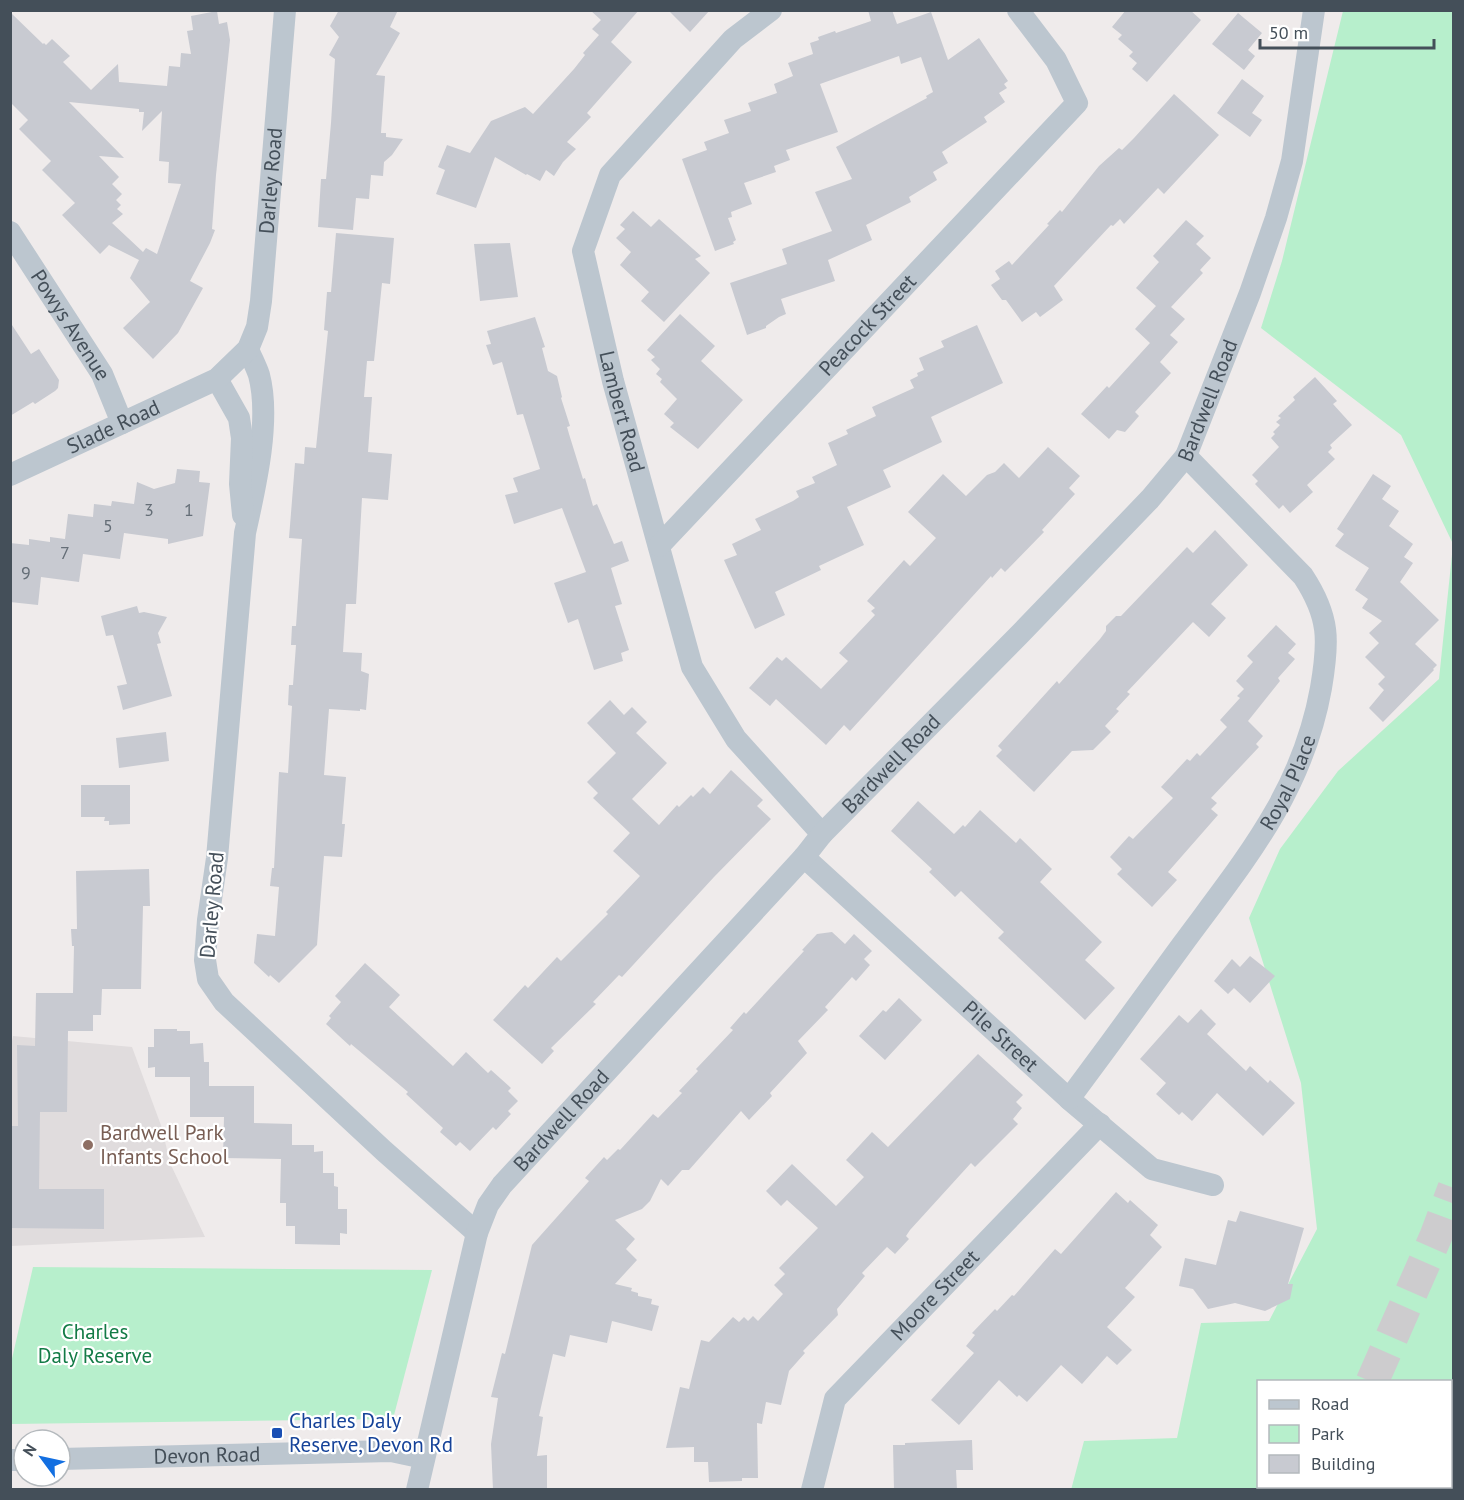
<svg xmlns="http://www.w3.org/2000/svg" width="1464" height="1500" viewBox="0 0 1464 1500" font-family="'PT Sans',sans-serif">
<rect width="100%" height="100%" fill="#efebeb"/>
<path fill="#e0dcdd" d="M13 1036 132 1047 162 1128 170 1163 205 1237 11 1246 10 1051Z"/>
<g fill="#b7efcc" fill-rule="evenodd">
<path d="M1343 11H1453V544L1401 435 1261 328 1282 261Z"/>
<path d="M1453 545V1489L1071 1490 1084 1441 1177 1438 1201 1323 1269 1321 1317 1229 1301 1083 1249 918 1280 849 1338 771 1439 679ZM1258 1382H1450V1486H1258Z"/>
<path d="M33 1267 432 1270 393 1419 11 1424V1363Z"/>
</g>
<g fill="#c8cad1" fill-rule="evenodd">
<path d="M339 10H398L390 27 400 33 376 75 385 76 381 133H386V137L403 139 392 155 384 162 383 176 371 175 369 199 356 198 353 230 318 227 321 179H326L331 123 335 59 329 55 339 37 330 26Z"/>
<path d="M590 10H639L611 42 632 62 587 113 591 117 567 142 576 149 563 162 554 176 546 170 540 181 527 174 526 175 495 157 476 208 436 194 445 170 438 167 447 145 470 153 491 121 525 107 533 114 574 69 585 55 583 53 599 35 592 29 601 20Z"/>
<path d="M668 10H710L690 32Z"/>
<path d="M868 10H892L897 24 931 12 948 60 979 38 1008 81 1004 84 1007 88 999 93 1005 102 984 117 987 122 942 152 948 163 933 172 937 180 909 197 911 202 866 225 872 240 828 260 835 281 781 299 786 314 779 317 766 326V328L747 335 730 283 787 264 782 249 832 231 815 192 852 179 836 147 927 98 926 96 933 92 921 57 901 64 899 56 820 84 838 132 786 150 790 160 774 166 776 172 744 183 752 204 731 212 732 217 728 218 736 240 733 242 734 244 715 251 682 159 707 150 704 142 729 133 724 120 751 111 748 103 777 93 774 84 793 76 788 63 813 54 810 43 819 40 818 37 835 31 836 33 871 21Z"/>
<path d="M1126 10H1190L1201 20 1147 82 1132 69 1137 63 1129 56 1133 52 1118 39 1122 35 1112 27Z"/>
<path d="M217 11 219 24 227 22 230 40 216 175 212 229 215 230 210 243 190 281 203 288 178 333 153 359 123 328 150 302 130 278 139 260 109 245 100 254 62 215 75 203 42 170 51 161 19 129 28 120 10 102V12L43 44 44 43 46 45 52 39 70 56 63 62 91 90 118 64 119 82 167 86 169 66 180 67 181 53 191 54 187 31 193 30 191 16ZM69 102 139 109V112H144L142 131 162 111 159 161 169 162 168 183 181 184 157 254 146 248 143 252 112 223 123 214 117 209 121 205 116 200 122 194 112 184 119 177 99 156 124 158Z"/>
<path d="M1238 13 1262 33 1248 50 1255 56 1244 70 1212 44Z"/>
<path d="M1242 79 1264 96 1252 113 1262 120 1250 137 1217 113Z"/>
<path d="M1174 94 1219 135 1164 194 1158 188 1124 224 1120 219 1113 226 1111 225 1054 286 1063 300 1040 317 1036 312 1022 322 1006 300H1002L991 285 1000 279 995 271 1009 261 1012 265 1049 225 1047 224 1060 210 1062 212 1099 166 1119 148 1122 150 1134 138Z"/>
<path d="M633 211 651 227 659 219 701 256 695 259 710 273 664 322 641 301 649 292 620 265 631 252 616 238 625 229 620 225Z"/>
<path d="M1186 220 1204 236 1196 244 1211 258 1200 270 1203 273 1171 307 1185 319 1170 335 1178 342 1160 362 1171 373 1135 412 1139 416 1125 432 1117 430 1109 439 1081 414 1107 386 1109 388 1150 343 1135 329 1156 306 1136 288 1159 262 1153 256Z"/>
<path d="M336 233 394 238 390 284 382 283 374 361H367L364 397H372L368 452 392 454 388 500 362 498 356 604H346L343 652 362 653 361 671 369 674 366 710 360 709V711L329 709 324 775 346 777 342 824H345L342 857 324 856 317 945 279 983 270 975 269 977 254 963 257 934 275 936 279 887 270 886 272 868H274L279 772 288 773 292 706 288 705 289 685H293L296 645H291L292 626H296L302 539 289 538 295 463 304 464 305 447 316 448 328 331 324 330 327 292H331Z"/>
<path d="M510 243 518 297 480 301 474 244Z"/>
<path d="M680 314 715 346 701 361 743 400 698 449 670 427 674 423 664 414 677 399 660 382 662 379 656 374 660 369 651 360 655 357 647 350Z"/>
<path d="M535 317 545 347 542 348 548 371 557 376 562 397 561 398 570 426 567 427 569 434 583 479 585 478 593 506 597 504 614 544 622 541 629 561 611 568 622 604 615 606 629 650 621 653 623 661 594 670 578 619 568 623 554 583 586 572 562 508 514 524 505 495 518 492 513 478 540 469 523 414 517 415 502 362 493 365 486 345 491 344 487 331Z"/>
<path d="M10 322 31 354 39 349 59 380 58 388 55 391 35 404 33 402 10 416Z"/>
<path d="M977 325 1003 383 931 417 942 442 883 470 891 487 847 507 864 545 819 566 821 570 775 592 785 615 755 629 724 560 737 555 732 544 761 530 755 519 793 501 799 497 796 491 815 483 812 477 837 465 828 443 848 434 846 430 876 416 872 407 914 388 910 380 918 376 917 373 924 370 919 358 944 347 941 341Z"/>
<path d="M1315 377 1337 401 1333 404 1352 425 1330 445 1332 448 1328 452 1335 459 1307 485 1313 492 1290 513 1283 505 1279 509 1255 484 1258 481 1252 475 1279 447 1271 438 1275 434 1273 432 1280 425 1276 422 1281 418 1278 416 1295 400 1293 397Z"/>
<path d="M1048 447 1080 476 1069 488 1075 494 1042 530 1044 532 1005 572 1001 568 992 578 991 576 850 731 844 725 826 745 776 699 770 706 749 688 777 657 782 661 786 657 821 689 848 661 839 653 875 615 871 611 875 608 867 601 904 560 910 566 936 538 908 512 943 474 966 496 987 475 995 472 1004 463 1019 478Z"/>
<path d="M177 469 200 471 199 482 210 483 203 536 168 544V539L124 533 120 559 83 554 79 582 41 577 38 605 10 602V543L29 545V539L50 542V537L65 539 68 514 93 517 94 504 111 506 112 501 134 504 137 482 154 489 175 483Z"/>
<path d="M1373 474 1391 486 1382 499 1399 511 1389 526 1413 544 1404 557 1413 563 1400 582 1439 620 1415 644 1437 665 1433 669 1434 670 1383 722 1369 708 1384 690 1378 684 1385 677 1365 657 1379 643 1369 633 1382 621 1362 608 1368 599 1355 590 1369 568 1335 546 1344 534 1337 529Z"/>
<path d="M1215 530 1248 565 1211 604 1226 618 1209 637 1193 622 1127 692 1130 694 1116 709 1119 711 1105 726 1111 732 1093 750 1072 751 1034 792 996 756 1002 750 998 746 1057 681 1059 684 1100 639 1106 631V626L1116 616H1121L1187 547 1193 553Z"/>
<path d="M137 606 139 613 144 612 167 617 158 633 161 643 157 644 172 696 123 710 117 686 127 684 113 635 106 636 101 616Z"/>
<path d="M1276 625 1296 644 1288 653 1295 659 1278 678 1280 681 1248 721 1263 736 1256 744 1259 747 1211 798 1217 803 1211 809 1218 815 1168 872 1177 880 1152 907 1117 874 1122 869 1110 857 1129 836 1133 839 1173 798 1161 787 1187 759 1190 761 1197 753 1200 756 1227 727 1220 720 1240 698 1237 696 1244 689 1236 681 1253 662 1247 656Z"/>
<path d="M610 700 624 715 632 707 647 722 636 733 667 763 632 799 659 825 677 805 679 807 691 795 693 797 703 787 710 794 731 770 763 800 757 806 771 819 714 877 622 977 619 975 593 1002 596 1004 551 1048 554 1051 542 1064 493 1020 525 985 528 988 557 957 561 961 608 914 606 912 640 876 613 851 630 833 593 798 598 793 587 782 616 753 587 723Z"/>
<path d="M166 732 169 761 119 768 116 738Z"/>
<path d="M81 785H130V824L109 825V821H104L105 817H81Z"/>
<path d="M918 801 954 834 963 825 965 827 980 810 1016 843 1020 838 1052 869 1040 882 1102 942 1085 960 1115 988 1085 1020 998 938 1004 932 961 891 955 897 929 872 932 869 891 831Z"/>
<path d="M149 869 150 906H143L141 989H102L101 1015H93V1031H68L67 1112H40L39 1189H104V1229L10 1228V1126H18L17 1045 35 1046 36 993H73L74 946H72L71 929H77L76 871Z"/>
<path d="M832 932 845 944 854 934 872 951 864 959 870 965 856 981 852 977 825 1007 828 1010 798 1041 807 1053 770 1093 772 1096 749 1120 741 1111 689 1170H682L668 1186 661 1179 650 1201 642 1209 615 1220 635 1239 626 1249 637 1260 615 1284 632 1288 631 1291 638 1293V1296L652 1299 651 1304 659 1306 652 1331 612 1321 607 1343 570 1335 565 1357 553 1354 539 1416 543 1417 537 1456 547 1455V1490H493L491 1444 498 1398 491 1397 502 1353 505 1354 532 1245 589 1181 585 1178 604 1157 607 1160 618 1149 620 1150 653 1114 658 1118 682 1093 679 1091 698 1071 696 1069 733 1030 730 1028 744 1012 746 1014 804 951 802 950 817 934Z"/>
<path d="M1250 956 1275 976 1250 1003 1234 988 1228 994 1214 981 1232 959 1240 967Z"/>
<path d="M365 963 400 995 389 1007 453 1066 466 1052 488 1073 491 1070 511 1088 508 1091 518 1101 508 1111 511 1114 496 1130 493 1127 470 1151 460 1142 456 1146 440 1132 443 1128 406 1094 408 1092 351 1044 350 1046 326 1024 331 1018 329 1016 341 1002 335 996Z"/>
<path d="M899 998 922 1020 885 1060 859 1036 883 1010 886 1012Z"/>
<path d="M1201 1009 1216 1024 1207 1034 1246 1071 1250 1066 1268 1083 1270 1080 1295 1103 1263 1136 1217 1093 1192 1121 1182 1112 1179 1115 1156 1094 1166 1083 1140 1059 1179 1015 1188 1023Z"/>
<path d="M154 1029H177V1031H190V1044L203 1043 204 1062H209V1086H254V1123L292 1124V1145H314V1152L323 1151V1173H334V1186L338 1187V1209H347V1234L340 1233V1245L295 1244V1226H286V1203H280L281 1159 223 1158 224 1117H190V1077H155V1067L148 1068V1047H154Z"/>
<path d="M978 1054 1023 1095 1016 1102 1022 1108 1013 1119 1018 1124 975 1167 971 1163 910 1230 906 1236 909 1239 895 1254 887 1247 862 1273 865 1276 837 1309 838 1315 803 1351 805 1353 789 1371 781 1405 766 1402 762 1424 757 1423 758 1478H742V1481L709 1482 708 1462H694V1447L666 1448 680 1387 689 1389 701 1340 709 1342 733 1317 739 1322 744 1317 748 1321 753 1316 758 1321 783 1294 774 1285 785 1274 779 1268 818 1228 787 1200 781 1206 766 1191 792 1164 836 1206 864 1177 846 1160 872 1132 888 1147Z"/>
<path d="M1116 1192 1128 1203 1130 1200 1158 1225 1150 1235 1162 1247 1125 1288 1135 1297 1107 1327 1132 1350 1117 1365 1107 1356 1082 1384 1061 1365 1027 1402 1019 1395 1017 1397 999 1380 959 1425 931 1400 974 1353 966 1346 975 1335 972 1333 995 1309 997 1311 1012 1295 1014 1296 1055 1249 1061 1254Z"/>
<path d="M1240 1211 1304 1228 1288 1284H1293L1290 1299 1265 1311 1235 1303 1208 1309 1193 1289 1179 1286 1185 1258 1216 1265 1228 1220 1236 1222Z"/>
<path d="M972 1440 973 1470H956L957 1490H894L893 1445H905V1443Z"/>
</g>
<g fill="none" stroke-linecap="round" stroke-linejoin="round">
<g stroke="#cdccce" stroke-width="33" stroke-dasharray="33 16" stroke-linecap="butt">
<path d="M1372 1382 1436 1236 1454 1188"/>
<path d="M1337 1490 1339 1486"/>
</g>
<g stroke="#bcc6cf" stroke-width="22">
<path id="s1" d="M771 10 733 39 610 175 583 251 613 381 692 667 736 739 822 834"/>
<path id="s2" d="M10 232 102 374 122 423"/>
<path d="M248 349C251 357 256 366 259 375 271 420 255 488 245 533L217 858 208 920 205 960 208 979 224 1002 384 1151 477 1233"/>
<path d="M217 379 239 418 242 438 240 484 243 515"/>
<path id="s3" d="M10 475 217 379 248 349 257 327 261 301 285 10"/>
<path id="s4" d="M659 546 1077 103 1056 60 1018 10"/>
<path id="s5" d="M804 857 1069 1099 1152 1169 1213 1185"/>
<path id="s6" d="M1069 1099C1107 1048 1145 996 1182 945 1243 862 1302 794 1321 688 1329 641 1330 617 1303 576L1186 456"/>
<path id="s7" d="M60 1459 391 1451 424 1458"/>
<path d="M10 1460H24"/>
<path id="s8" d="M417 1490 477 1233 488 1205 502 1185 804 857 822 834 1021 633 1150 499 1186 456 1250 293 1276 218 1292 161 1314 10"/>
<path id="s9" d="M812 1490 835 1399 1100 1124"/>
</g>
</g>
<circle fill="#8d6e63" stroke="#fff" stroke-width="2" cx="88" cy="1145" r="6"/>
<rect fill="#1a4fb4" stroke="#fff" stroke-width="2" x="271" y="1427" width="12" height="12" rx="3"/>
<g text-anchor="middle" stroke-width="4.5" stroke-linejoin="round" paint-order="stroke">
<g font-size="18" fill="#656e77">
<text x="149" y="516">3</text>
<text x="189" y="516">1</text>
<text x="108" y="532">5</text>
<text x="65" y="559">7</text>
<text x="26" y="579">9</text>
</g>
<g font-size="21" fill="#444f59" stroke="#fff">
<text dy="7" stroke="none"><textPath href="#s3" startOffset="442">Darley Road</textPath></text>
<text dy="7" stroke="none"><textPath href="#s4" startOffset="304">Peacock Street</textPath></text>
<text dy="7" stroke="none"><textPath href="#s2" startOffset="111">Powys Avenue</textPath></text>
<text dy="7" stroke="none"><textPath href="#s8" startOffset="1378">Bardwell Road</textPath></text>
<text dy="7" stroke="none"><textPath href="#s1" startOffset="477">Lambert Road</textPath></text>
<text dy="7" stroke="none"><textPath href="#s3" startOffset="114">Slade Road</textPath></text>
<text dy="7" stroke="none"><textPath href="#s8" startOffset="892">Bardwell Road</textPath></text>
<text dy="7" stroke="none"><textPath href="#s6" startOffset="386">Royal Place</textPath></text>
<text transform="translate(212 905) rotate(-85)" y="7">Darley Road</text>
<text dy="7" stroke="none"><textPath href="#s5" startOffset="266">Pile Street</textPath></text>
<text dy="7" stroke="none"><textPath href="#s8" startOffset="406">Bardwell Road</textPath></text>
<text dy="7" stroke="none"><textPath href="#s9" startOffset="238">Moore Street</textPath></text>
<text dy="7" stroke="none"><textPath href="#s7" startOffset="147">Devon Road</textPath></text>
</g>
<g font-size="21" fill="#785e54" stroke="#fff" text-anchor="start">
<text x="100" y="1140">Bardwell Park<tspan x="100" dy="24">Infants School</tspan></text>
</g>
<g font-size="21" fill="#137b46" stroke="#fff">
<text x="95" y="1339">Charles<tspan x="95" dy="24">Daly Reserve</tspan></text>
</g>
<g font-size="21" fill="#164399" stroke="#fff" text-anchor="start">
<text x="289" y="1428">Charles Daly<tspan x="289" dy="24">Reserve, Devon Rd</tspan></text>
</g>
</g>
<rect width="1464" height="1500" fill="none" stroke="#444f59" stroke-width="24"/>
<rect x="1257" y="1380" width="195" height="108" fill="#ffffff" stroke="#b4b9bd" stroke-width="1.5"/>
<rect x="1269" y="1400" width="30" height="9" fill="#bcc6cf" stroke="#b4b9bd" stroke-width="1.5"/>
<text x="1311" y="1410" font-size="18" fill="#444f59">Road</text>
<rect x="1269" y="1425" width="30" height="18" fill="#b7efcc" stroke="#b4b9bd" stroke-width="1.5"/>
<text x="1311" y="1440" font-size="18" fill="#444f59">Park</text>
<rect x="1269" y="1455" width="30" height="18" fill="#c8cad1" stroke="#b4b9bd" stroke-width="1.5"/>
<text x="1311" y="1470" font-size="18" fill="#444f59">Building</text>
<g transform="translate(42 1458) rotate(303)"><circle r="28" fill="#ffffff" stroke="#b4b9bd" stroke-width="1.5"/>
<path d="M0-4.5L10 22L0 15L-10 22Z" fill="#136fe1"/>
<text y="-9" font-size="16" font-weight="bold" text-anchor="middle" fill="#444f59">N</text>
</g>
<path d="M1260 39v9h174v-9" fill="none" stroke="#444f59" stroke-width="3"/>
<text x="1269" y="39" font-size="18" fill="#444f59" stroke="#ffffff" stroke-width="4.5" paint-order="stroke">50 m</text>
</svg>
